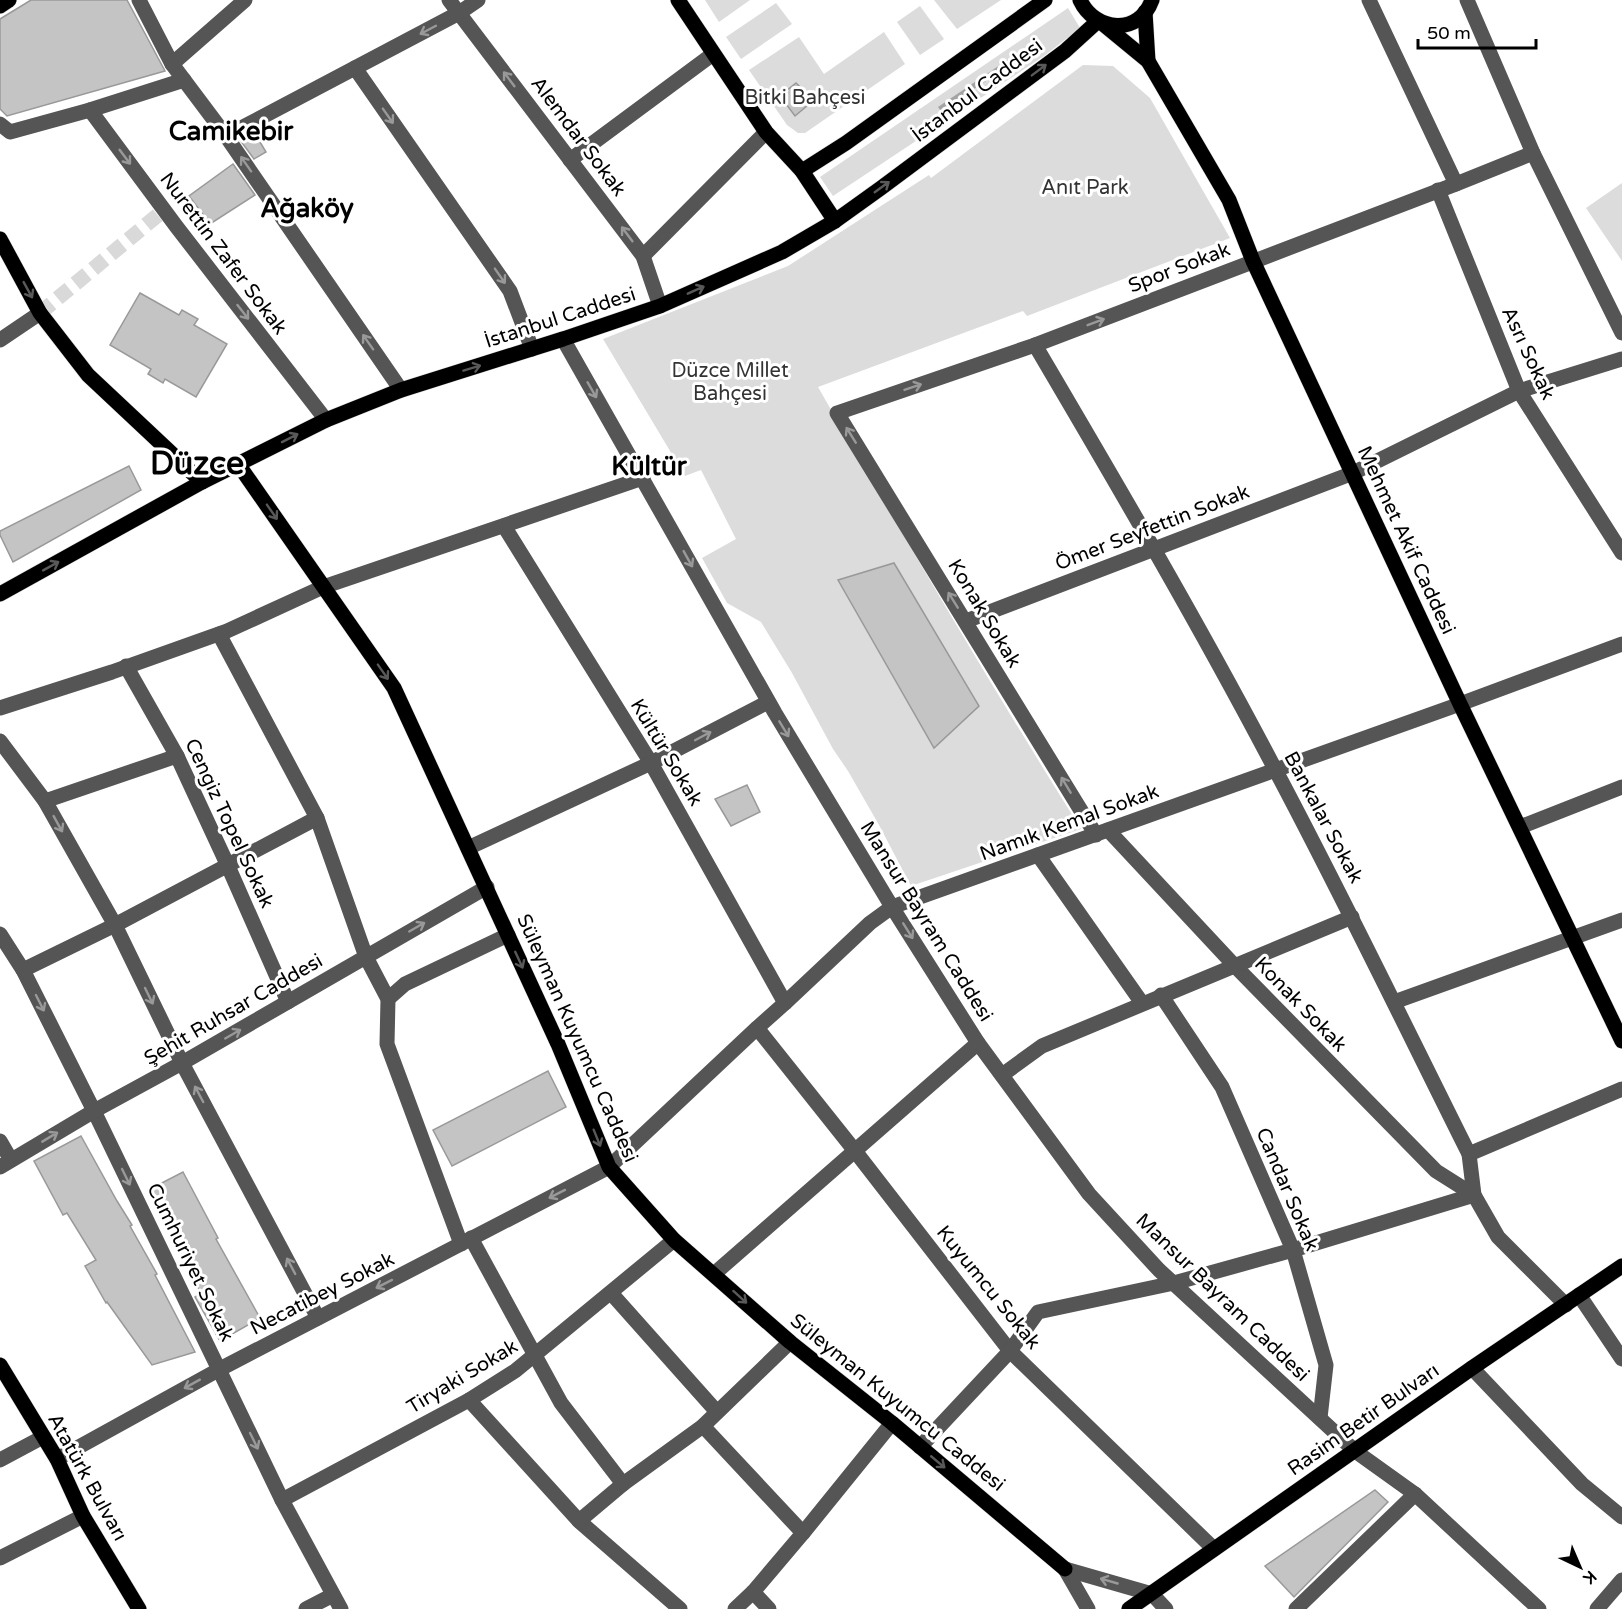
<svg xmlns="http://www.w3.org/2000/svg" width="1622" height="1609" viewBox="0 0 1622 1609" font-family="'Varela Round',sans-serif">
<rect width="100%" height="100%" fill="#fff"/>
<g fill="#dcdcdc">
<path d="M705 0H750L719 22Z"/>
<path d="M934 0H1001L957 29Z"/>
<path d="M776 3 792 24 741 59 726 37Z"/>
<path d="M920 6 944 39 920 55 897 22Z"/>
<path d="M1068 8 1080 28 1044 56 833 196 820 177Z"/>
<path d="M884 32 905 64 805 133H798L787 125 749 70 799 37 824 74Z"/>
<path d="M1083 65 1113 66 1150 98 1230 238 1027 316 1023 311 818 387C903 536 990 684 1081 829L911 886 879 825 848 771 833 749 792 673 761 622 727 603 702 558 736 539 701 470 685 476 603 339 788 266 929 175 931 178Z"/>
<path d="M1622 183V261L1586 208Z"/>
</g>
<path fill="#a3a3a3" d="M1025 48 1028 53 941 111 938 107Z"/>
<g fill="#c4c4c4" stroke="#999" stroke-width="1.5">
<path d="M31 0H127L165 71 7 116 0 109V19Z"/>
<path d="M796 83 814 100 795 116 780 96Z"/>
<path d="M254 132 266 152 254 159 240 140Z"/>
<path d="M233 164 255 195 210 224 189 196Z"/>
<path d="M140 293 179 315 182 310 198 319 194 325 227 344 196 397 165 379 163 383 148 374 151 369 110 345Z"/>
<path d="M129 466 141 490 13 562 0 535V531Z"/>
<path d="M894 563 979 706 934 748 838 580Z"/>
<path d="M747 785 760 812 731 826 715 799Z"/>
<path d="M548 1071 566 1107 452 1166 433 1130Z"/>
<path d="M81 1136 117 1201 132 1225 130 1226 157 1274 155 1275 195 1352 152 1365 107 1302 106 1303 85 1266 96 1260 67 1213 63 1215 34 1161Z"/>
<path d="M183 1172 218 1238 216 1239 260 1318 220 1341 195 1297 201 1293 185 1264 187 1263 148 1190Z"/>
<path d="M1375 1490 1388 1502 1294 1597 1265 1566Z"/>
</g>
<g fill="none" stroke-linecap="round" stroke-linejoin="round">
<path stroke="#d9d9d9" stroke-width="15" stroke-dasharray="15 8" stroke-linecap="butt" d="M40 313 164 210"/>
<defs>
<g id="major">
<path d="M678 0 766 132 802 171 835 221"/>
<path d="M1080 0C1095 32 1139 36 1152 0"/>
<path d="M0 6 9 0"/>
<path d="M1145 12 1148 61"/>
<path d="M1103 24 1148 61 1229 200 1253 261 1460 704 1622 1041"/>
<path d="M802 171 846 143 1045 0"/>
<path d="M0 239 40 313 88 375 202 482"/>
<path d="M238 464 394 688 558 1044 609 1167 674 1240 790 1342 892 1423 1065 1569"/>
<path d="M0 594 202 482 326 420 401 390 563 339 660 306 782 252 835 221 881 188 1065 51 1098 21"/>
<path d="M0 1365 57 1459 83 1516 139 1609"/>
<path d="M1129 1609 1472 1368 1622 1266"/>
</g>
</defs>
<use href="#major" stroke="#dbdbdb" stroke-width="16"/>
<g stroke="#555" stroke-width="15">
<path d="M139 0 172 64 226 136 401 390"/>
<path d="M449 0 643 256 660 306"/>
<path d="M1369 0 1456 184"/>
<path d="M1467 0 1533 153 1622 333"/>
<path d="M172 64 245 0"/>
<path d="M355 68 510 291 532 349"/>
<path d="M90 110 176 226 326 420"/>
<path d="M0 124 10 132 90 110 184 80"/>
<path d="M226 136 459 13 478 0"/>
<path d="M570 160 713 54"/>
<path d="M1438 190 1519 391 1622 553"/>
<path d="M643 256 766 132"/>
<path d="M563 339 775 713 892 907 978 1043 1089 1194 1159 1270 1355 1451 1415 1494 1539 1609"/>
<path d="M0 340 40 313"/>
<path d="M1035 345C1118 486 1200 626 1276 771 1343 897 1405 1026 1469 1154L1474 1195 1498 1237 1566 1305"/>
<path d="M504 526 651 763 785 1003"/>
<path d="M966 621 1353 473 1519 391 1622 359"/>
<path d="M219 634 317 818 366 957 388 999 387 1044 461 1244"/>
<path d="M126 666 177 756 228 866 288 1002"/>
<path d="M0 708 112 672 227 631 323 587 643 478"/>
<path d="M0 741 45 801 115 925 182 1063 318 1318"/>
<path d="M45 801 177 756"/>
<path d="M1520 827 1622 787"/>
<path d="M1108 830 1234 965 1436 1171 1474 1195"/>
<path d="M1096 835 837 413 1035 345 1456 184 1533 153"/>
<path d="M468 848 651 763 768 702"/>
<path d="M1038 855 1142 1003"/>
<path d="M0 934 23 970 94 1111 282 1500 341 1609"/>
<path d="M23 970 115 925 317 818"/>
<path d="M1161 995 1222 1087 1293 1250 1326 1365 1320 1418"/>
<path d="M388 999 405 984 508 935"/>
<path d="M1394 1002 1622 920"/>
<path d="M757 1028 855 1151 1010 1351 1214 1549"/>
<path d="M1002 1075 1042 1046 1352 917"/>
<path d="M0 1141 11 1160"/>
<path d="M1469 1154 1622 1089"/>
<path d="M0 1167 94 1111 182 1063 487 887"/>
<path d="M471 1238 561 1403 623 1484"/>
<path d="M714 1274 978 1043"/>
<path d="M611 1293 717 1412"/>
<path d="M1579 1295 1622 1359"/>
<path d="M1472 1368 1582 1484 1622 1517"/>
<path d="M469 1400 579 1521 680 1609"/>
<path d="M703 1426 803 1533"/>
<path d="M920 1447 1010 1351 1038 1312 1174 1283 1293 1250 1474 1195"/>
<path d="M57 1459 220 1369 609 1167 757 1028 785 1003 870 923 892 907 1460 704 1622 644"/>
<path d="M0 1460 43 1437"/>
<path d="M282 1500 469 1400 515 1371 674 1240"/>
<path d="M579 1521 623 1484 703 1426 790 1342"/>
<path d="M0 1558 83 1516"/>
<path d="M1065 1569 1152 1594 1166 1609"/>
<path d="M1065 1569 1088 1609"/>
<path d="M753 1592 769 1609"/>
<path d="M306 1609 333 1595"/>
<path d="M735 1609 753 1592 803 1533 892 1423"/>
<path d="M1296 1609 1415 1494"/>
<path d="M1597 1609 1622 1580"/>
</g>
<use href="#major" stroke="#000" stroke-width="15"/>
</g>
<defs><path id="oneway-shaft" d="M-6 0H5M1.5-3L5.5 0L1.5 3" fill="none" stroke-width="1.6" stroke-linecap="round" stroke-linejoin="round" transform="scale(1.5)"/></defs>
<g stroke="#999">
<use href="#oneway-shaft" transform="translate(428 30) rotate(152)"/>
<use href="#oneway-shaft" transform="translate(509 79) rotate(-127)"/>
<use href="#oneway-shaft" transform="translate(388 116) rotate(55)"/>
<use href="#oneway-shaft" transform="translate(125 157) rotate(53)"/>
<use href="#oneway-shaft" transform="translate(246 164) rotate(-125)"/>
<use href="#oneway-shaft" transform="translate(627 234) rotate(-127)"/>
<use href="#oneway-shaft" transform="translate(500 276) rotate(55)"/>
<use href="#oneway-shaft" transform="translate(243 312) rotate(52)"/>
<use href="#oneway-shaft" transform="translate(1096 322) rotate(-21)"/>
<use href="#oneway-shaft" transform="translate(368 342) rotate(-125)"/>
<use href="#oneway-shaft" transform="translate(913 387) rotate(-19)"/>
<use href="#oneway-shaft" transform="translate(592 390) rotate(60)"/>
<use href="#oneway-shaft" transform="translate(851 435) rotate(-122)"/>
<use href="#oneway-shaft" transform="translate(688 559) rotate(61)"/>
<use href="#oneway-shaft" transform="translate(953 600) rotate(-122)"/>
<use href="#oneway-shaft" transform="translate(784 729) rotate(59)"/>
<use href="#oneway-shaft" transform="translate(703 736) rotate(-28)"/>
<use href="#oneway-shaft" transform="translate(1066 785) rotate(-121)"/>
<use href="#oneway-shaft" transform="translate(58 824) rotate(61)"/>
<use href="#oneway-shaft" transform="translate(417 927) rotate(-30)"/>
<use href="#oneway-shaft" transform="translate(908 931) rotate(58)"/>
<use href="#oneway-shaft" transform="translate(149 996) rotate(64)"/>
<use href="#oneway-shaft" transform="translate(40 1003) rotate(63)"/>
<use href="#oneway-shaft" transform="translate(233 1034) rotate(-30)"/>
<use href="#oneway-shaft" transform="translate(199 1094) rotate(-118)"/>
<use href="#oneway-shaft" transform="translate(50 1137) rotate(-31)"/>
<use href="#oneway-shaft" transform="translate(126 1177) rotate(64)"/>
<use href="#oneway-shaft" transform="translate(557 1194) rotate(153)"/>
<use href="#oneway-shaft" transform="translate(291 1266) rotate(-118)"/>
<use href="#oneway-shaft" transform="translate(384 1284) rotate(153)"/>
<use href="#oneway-shaft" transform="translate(192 1384) rotate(151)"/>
<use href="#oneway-shaft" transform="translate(254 1441) rotate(64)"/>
<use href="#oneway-shaft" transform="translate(1109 1581) rotate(-164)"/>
</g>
<g stroke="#595959">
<use href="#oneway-shaft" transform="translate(1039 70) rotate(-37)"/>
<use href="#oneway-shaft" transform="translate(882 187) rotate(-36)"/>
<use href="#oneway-shaft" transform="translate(28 290) rotate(61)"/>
<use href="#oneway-shaft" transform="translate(696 290) rotate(-24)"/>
<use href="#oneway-shaft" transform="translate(472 368) rotate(-17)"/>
<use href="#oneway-shaft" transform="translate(290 438) rotate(-27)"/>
<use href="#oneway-shaft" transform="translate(272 512) rotate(55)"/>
<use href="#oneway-shaft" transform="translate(51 566) rotate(-29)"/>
<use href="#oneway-shaft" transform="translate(383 672) rotate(55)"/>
<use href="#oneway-shaft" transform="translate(519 960) rotate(65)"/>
<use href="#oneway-shaft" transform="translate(597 1138) rotate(68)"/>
<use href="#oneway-shaft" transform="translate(740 1297) rotate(42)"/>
<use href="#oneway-shaft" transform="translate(938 1462) rotate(40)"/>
</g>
<g text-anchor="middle" stroke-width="6" stroke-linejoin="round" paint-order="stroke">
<g font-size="20" fill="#000" stroke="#fff">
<text transform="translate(977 90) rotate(-37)" y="7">İstanbul Caddesi</text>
<text transform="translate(579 136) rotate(53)" y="7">Alemdar Sokak</text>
<text transform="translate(224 253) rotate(53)" y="7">Nurettin Zafer Sokak</text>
<text transform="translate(1179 267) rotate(-21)" y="7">Spor Sokak</text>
<text transform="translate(560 317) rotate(-18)" y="7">İstanbul Caddesi</text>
<text transform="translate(1529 353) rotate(65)" y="7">Asrı Sokak</text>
<text transform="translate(1152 527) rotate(-21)" y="7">Ömer Seyfettin Sokak</text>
<text transform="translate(1407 540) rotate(65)" y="7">Mehmet Akif Caddesi</text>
<text transform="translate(985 613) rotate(59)" y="7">Konak Sokak</text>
<text transform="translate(667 752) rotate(59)" y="7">Kültür Sokak</text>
<text transform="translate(1324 817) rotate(62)" y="7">Bankalar Sokak</text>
<text transform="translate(1069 822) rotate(-20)" y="7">Namık Kemal Sokak</text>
<text transform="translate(230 823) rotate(65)" y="7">Cengiz Topel Sokak</text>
<text transform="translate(927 921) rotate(58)" y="7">Mansur Bayram Caddesi</text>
<text transform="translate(1301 1004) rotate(46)" y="7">Konak Sokak</text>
<text transform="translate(233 1009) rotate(-30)" y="7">Şehit Ruhsar Caddesi</text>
<text transform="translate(578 1038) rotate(66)" y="7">Süleyman Kuyumcu Caddesi</text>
<text transform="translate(1288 1189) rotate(67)" y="7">Candar Sokak</text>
<text transform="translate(191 1262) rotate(64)" y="7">Cumhuriyet Sokak</text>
<text transform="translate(989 1287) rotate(51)" y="7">Kuyumcu Sokak</text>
<text transform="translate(322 1293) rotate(-27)" y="7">Necatibey Sokak</text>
<text transform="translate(1223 1297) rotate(44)" y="7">Mansur Bayram Caddesi</text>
<text transform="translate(462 1376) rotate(-31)" y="7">Tiryaki Sokak</text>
<text transform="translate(898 1402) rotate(39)" y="7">Süleyman Kuyumcu Caddesi</text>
<text transform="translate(1363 1419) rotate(-35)" y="7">Rasim Betir Bulvarı</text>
<text transform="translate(88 1477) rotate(61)" y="7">Atatürk Bulvarı</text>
</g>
<g font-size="20" fill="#333" stroke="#fff">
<text x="805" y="104">Bitki Bahçesi</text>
<text x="1085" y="194">Anıt Park</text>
<text x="730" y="377">Düzce Millet<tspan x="730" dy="23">Bahçesi</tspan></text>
</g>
<g font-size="26" font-weight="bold" fill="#000" stroke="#fff">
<text x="231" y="140">Camikebir</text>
<text x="307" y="217">Ağaköy</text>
<text x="649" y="475">Kültür</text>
</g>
<g font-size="32" font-weight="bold" fill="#000" stroke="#fff">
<text x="197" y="474">Düzce</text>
</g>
</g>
<g transform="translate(1580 1567) rotate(136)" stroke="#ffffff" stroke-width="4.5" paint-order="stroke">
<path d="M0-4.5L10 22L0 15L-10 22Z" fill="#000000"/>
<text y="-9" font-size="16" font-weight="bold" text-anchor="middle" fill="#000000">K</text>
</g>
<path d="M1418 39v9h118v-9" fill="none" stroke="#000000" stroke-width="3"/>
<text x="1427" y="39" font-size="18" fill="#000000" stroke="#ffffff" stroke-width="4.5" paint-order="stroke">50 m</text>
</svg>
